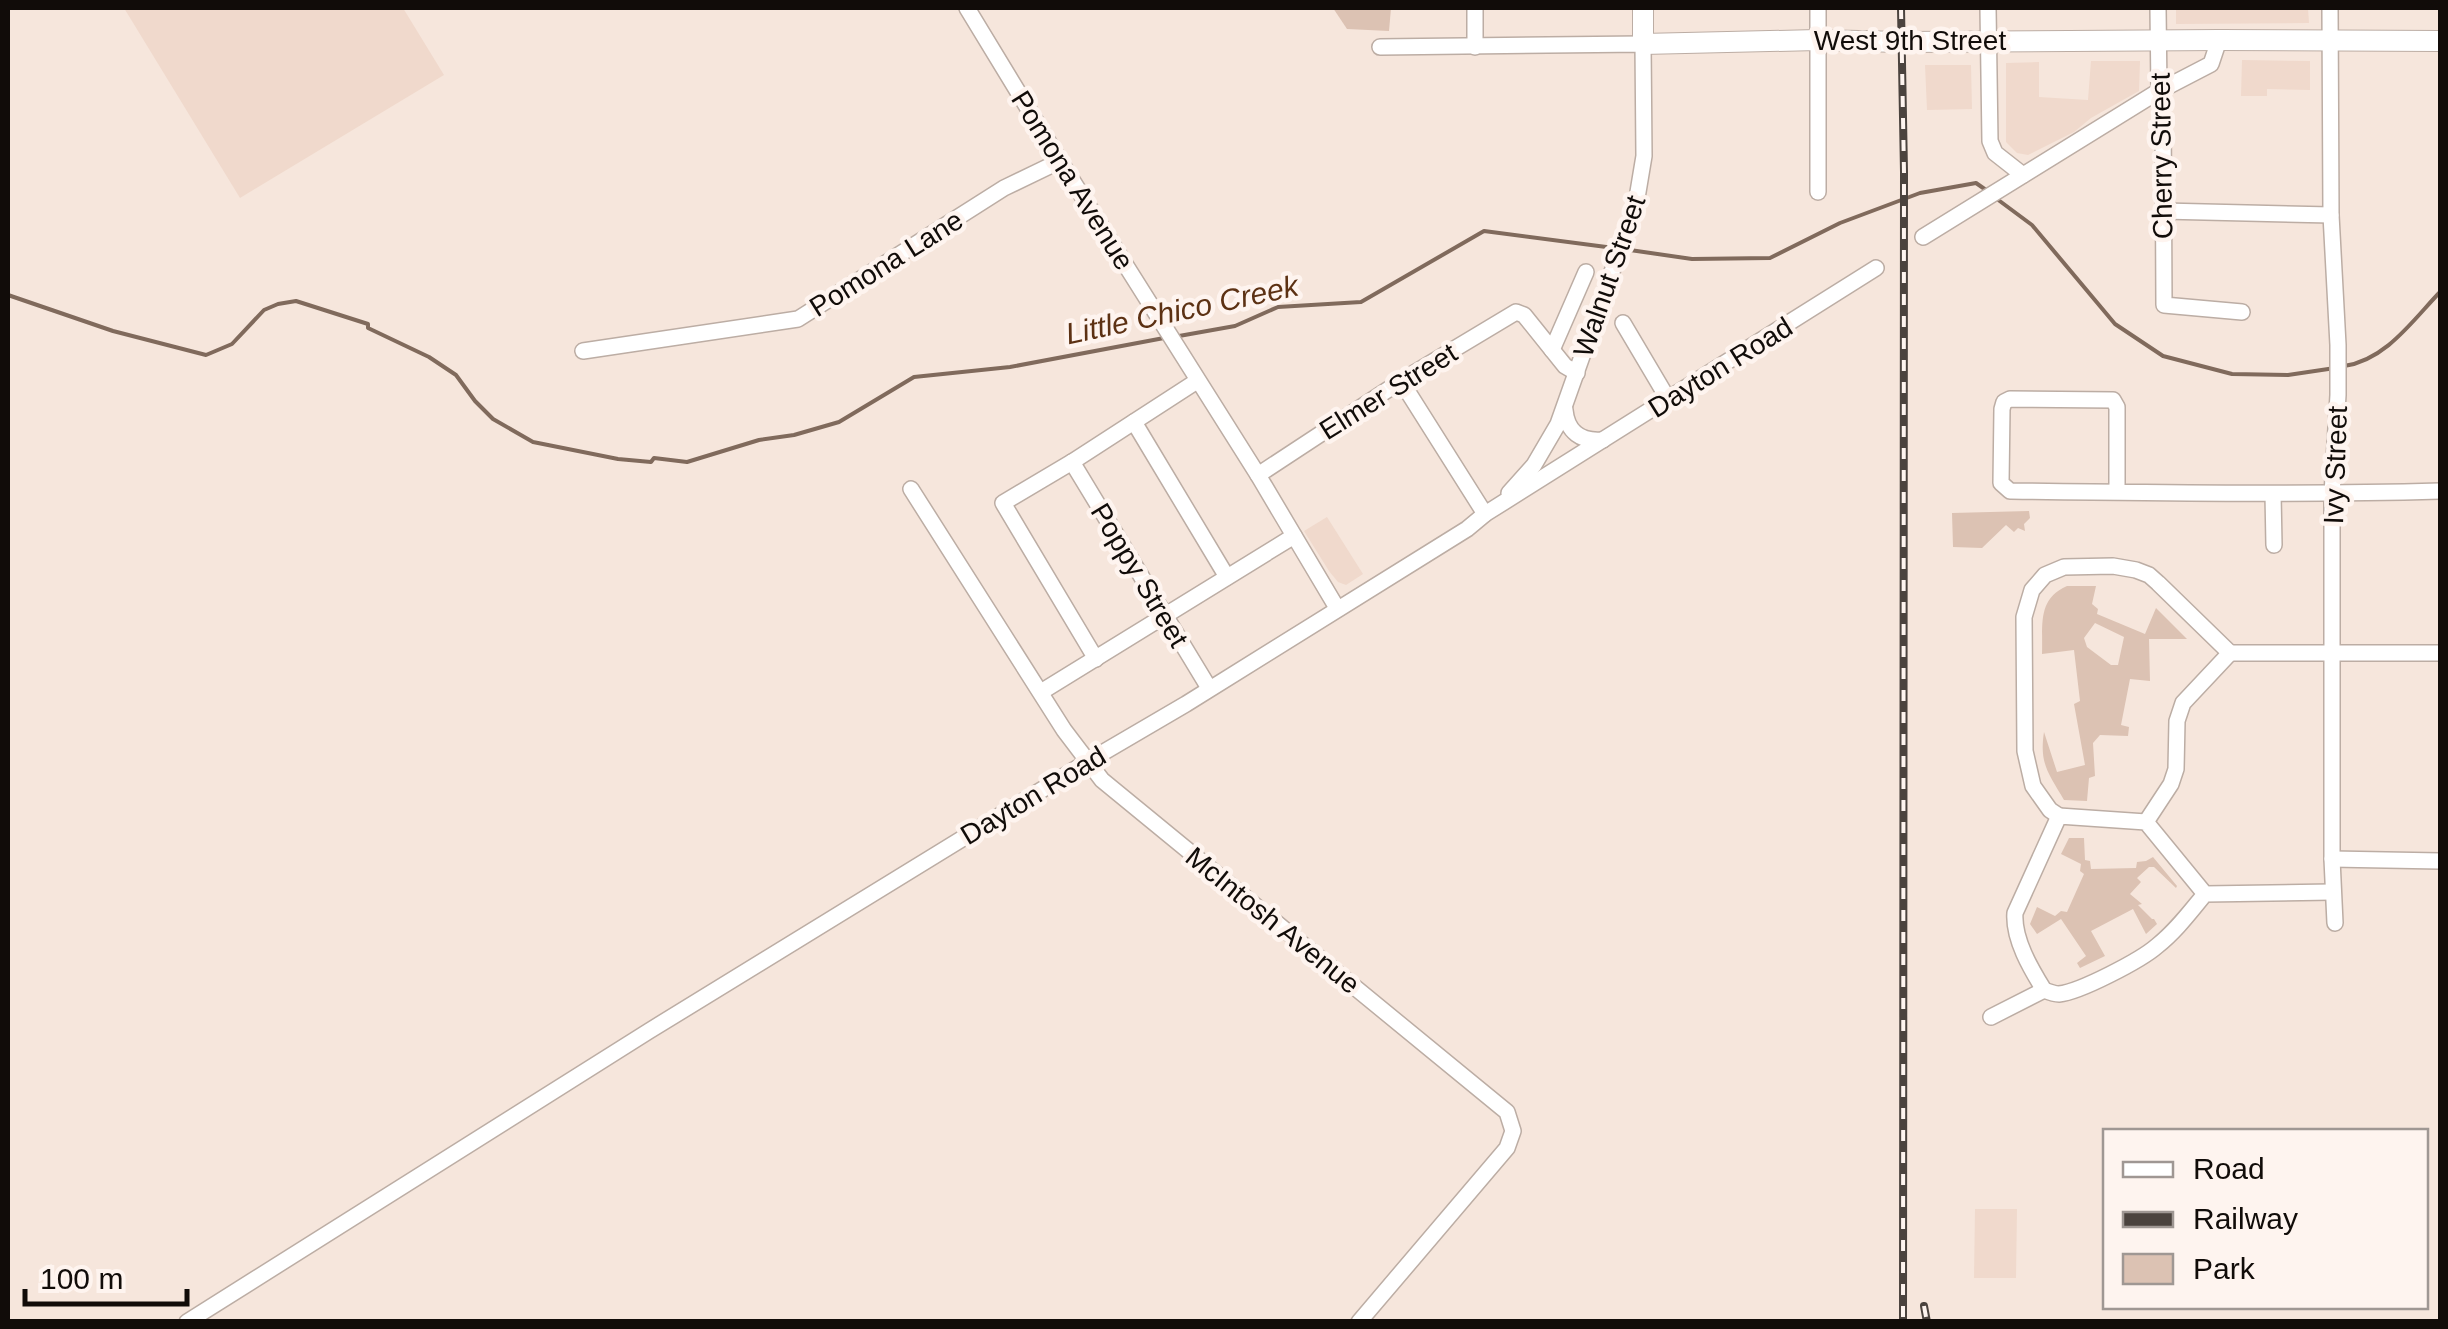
<svg xmlns="http://www.w3.org/2000/svg" width="2448" height="1329" viewBox="0 0 2448 1329" font-family="Helvetica,sans-serif">
<rect width="100%" height="100%" fill="#f6e6dc"/>
<g fill="#f0d9cc">
<path d="M124 8H403L444 75 240 198Z"/>
<path d="M2176 8H2308L2309 23 2176 24Z"/>
<path d="M2242 60 2310 61V90L2267 89V96H2241Z"/>
<path d="M2091 61H2140L2139 91 2091 118 2074 132 2028 155 2017 153 2006 142V63L2039 62V97L2088 100Z"/>
<path d="M1925 65H1971L1972 109 1927 110Z"/>
<path d="M1327 517 1363 574 1346 585 1338 582 1329 571 1304 531Z"/>
<path d="M1975 1209H2017L2016 1278H1974Z"/>
</g>
<g fill="#dcc2b3" fill-rule="evenodd">
<path d="M1333 8H1391L1389 31 1347 29Z"/>
<path d="M2029 511 2030 518 2024 524 2025 531 2018 528 2014 532 2006 525 1982 548 1953 547 1952 513Z"/>
<path d="M2067 586H2096L2092 604 2098 609 2097 614 2145 634 2156 608 2187 639H2149L2150 681 2130 679 2121 725 2129 727 2128 736 2100 735 2093 743 2095 776 2089 778 2087 801 2064 800C2049 774 2039 764 2044 732L2057 772 2085 765 2074 704 2080 701 2074 650 2042 654C2043 625 2037 599 2067 586ZM2095 623 2124 637 2118 665H2111L2087 647 2084 638Z"/>
<path d="M2069 838H2084L2085 860 2090 861 2091 869 2136 868 2137 862 2146 861 2153 857 2177 886 2176 888 2154 867H2149L2137 878 2141 882 2130 894 2142 904 2138 905 2152 919H2154L2157 924 2146 934 2133 909 2091 931 2105 956 2080 968 2077 963 2086 956 2061 919 2037 934 2030 924 2037 907 2055 916 2061 911 2067 912 2084 874 2080 871 2081 864 2061 854Z"/>
</g>
<g fill="none" stroke-linecap="round" stroke-linejoin="round">
<g stroke="#806a5c" stroke-width="4">
<path d="M1997 199 2032 225 2115 324 2163 356 2232 374 2288 375 2335 368"/>
<path d="M1623 249 1692 259 1770 258 1840 223 1920 193 1976 183 1986 190"/>
<path d="M8 295 113 331 206 355 232 344 264 310 278 304 296 301 368 324V328L429 357 456 375 475 401 493 419 533 442 618 459 651 462 654 458 687 462 759 440 794 435 839 422 914 377 1010 367 1164 338"/>
<path d="M1179 336 1235 326 1278 307 1361 302 1484 231 1614 248"/>
<path d="M2344 366C2386 360 2413 320 2440 292"/>
</g>
<defs>
<g id="minor">
<path d="M967 8 1060 161 1258 475 1337 608"/>
<path d="M1475 8V47"/>
<path d="M1818 8V192"/>
<path d="M1988 8 1990 141 1995 153 2023 175"/>
<path d="M2158 8 2159 91 2163 106 2164 305 2242 312"/>
<path d="M2330 8 2331 215 2338 345V395L2332 494V859L2335 923"/>
<path d="M1380 47 1643 44 1644 156 1636 204 1558 424 1534 465 1509 493"/>
<path d="M2163 211 2331 215"/>
<path d="M1923 237 2159 91 2211 64 2219 40"/>
<path d="M1623 323 1668 399"/>
<path d="M1552 350 1586 272"/>
<path d="M583 351 798 319 1004 188 1060 161"/>
<path d="M1401 381 1485 514"/>
<path d="M1565 410C1567 432 1581 442 1603 440"/>
<path d="M1134 422 1227 577"/>
<path d="M1072 462 1209 688"/>
<path d="M1258 475 1401 381 1516 312 1524 315 1565 366 1577 373"/>
<path d="M911 489 1064 730 1102 780 1507 1112 1513 1131 1507 1148 1359 1322"/>
<path d="M2117 492V407L2113 400 2010 399 2004 402 2002 409 2001 483 2010 491C2154 493 2297 495 2440 491"/>
<path d="M2273 494 2274 545"/>
<path d="M2230 653H2440"/>
<path d="M1096 659 1003 503 1072 462 1197 381"/>
<path d="M1041 692 1294 536"/>
<path d="M2059 816 2050 810 2033 786 2025 751 2024 617 2032 590 2045 575 2064 567 2113 566 2136 570 2149 575 2158 583 2230 653"/>
<path d="M2146 822 2171 784 2176 769 2177 721 2183 703 2230 653"/>
<path d="M2332 859 2440 861"/>
<path d="M2205 894 2146 822 2059 816 2015 913C2013 939 2031 969 2044 990 2049 992 2054 994 2059 994 2080 992 2141 960 2157 946 2176 931 2190 912 2205 894L2332 892"/>
<path d="M1991 1017 2044 990"/>
<path d="M187 1322 649 1031 1087 762 1186 704 1467 529 1485 514 1876 268"/>
</g>
<path id="major" d="M1643 8V44L1817 40 1901 42 2219 40 2440 41"/>
</defs>
<use href="#minor" stroke="#bcada4" stroke-width="18"/>
<use href="#major" stroke="#bcada4" stroke-width="22"/>
<use href="#minor" stroke="#fff" stroke-width="15"/>
<use href="#major" stroke="#fff" stroke-width="20"/>
<defs>
<g id="rail">
<path d="M1901 8 1904 172 1903 1322"/>
<path d="M1924 1306 1927 1322"/>
</g>
</defs>
<use href="#rail" stroke="#4b433e" stroke-width="8"/>
<use href="#rail" stroke="#fef4ef" stroke-width="4" stroke-dasharray="11" stroke-linecap="butt"/>
</g>
<g text-anchor="middle" stroke-width="9" stroke-linejoin="round" paint-order="stroke">
<g font-size="28" fill="#110c09" stroke="#fef4ef">
<text x="1910" y="50">West 9th Street</text>
<text transform="translate(2161 156) rotate(-91)" y="10">Cherry Street</text>
<text transform="translate(1073 180) rotate(58)" y="10">Pomona Avenue</text>
<text transform="translate(886 263) rotate(-32)" y="10">Pomona Lane</text>
<text transform="translate(1609 276) rotate(-71)" y="10">Walnut Street</text>
<text transform="translate(1720 367) rotate(-32)" y="10">Dayton Road</text>
<text transform="translate(1388 391) rotate(-32)" y="10">Elmer Street</text>
<text transform="translate(2335 465) rotate(-88)" y="10">Ivy Street</text>
<text transform="translate(1140 575) rotate(59)" y="10">Poppy Street</text>
<text transform="translate(1033 795) rotate(-31)" y="10">Dayton Road</text>
<text transform="translate(1273 920) rotate(39)" y="10">McIntosh Avenue</text>
</g>
<g font-size="30" font-style="italic" fill="#5c3113" stroke="#fef4ef">
<text transform="translate(1182 310) rotate(-12)" y="10">Little Chico Creek</text>
</g>
</g>
<rect width="2448" height="1329" fill="none" stroke="#110c09" stroke-width="20"/>
<rect x="2103" y="1129" width="325" height="180" fill="#fef4ef" stroke="#9f9793" stroke-width="2.5"/>
<rect x="2123" y="1162" width="50" height="15" fill="#ffffff" stroke="#9f9793" stroke-width="2.5"/>
<text x="2193" y="1179" font-size="30" fill="#110c09">Road</text>
<rect x="2123" y="1212" width="50" height="15" fill="#4b433e" stroke="#9f9793" stroke-width="2.5"/>
<text x="2193" y="1229" font-size="30" fill="#110c09">Railway</text>
<rect x="2123" y="1254" width="50" height="30" fill="#dcc2b3" stroke="#9f9793" stroke-width="2.5"/>
<text x="2193" y="1279" font-size="30" fill="#110c09">Park</text>
<path d="M25 1289v15h162v-15" fill="none" stroke="#110c09" stroke-width="5"/>
<text x="40" y="1289" font-size="30" fill="#110c09" stroke="#fef4ef" stroke-width="8" paint-order="stroke">100 m</text>
</svg>
